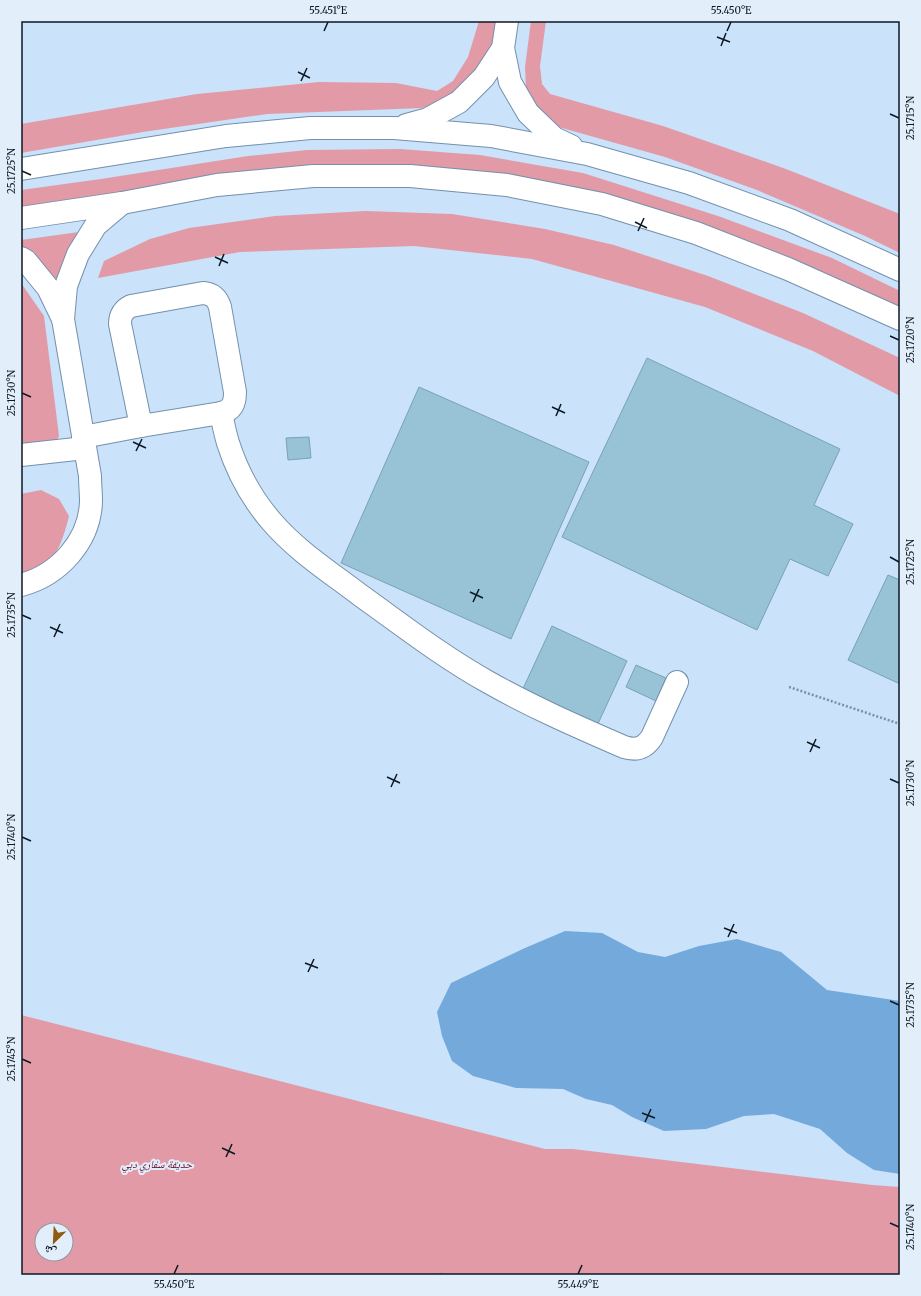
<svg xmlns="http://www.w3.org/2000/svg" width="921" height="1296" viewBox="0 0 921 1296" font-family="Merriweather,'Noto Naskh Arabic',serif">
<rect width="100%" height="100%" fill="#cae2fa"/>
<g fill="#e29aa7" fill-rule="evenodd">
<path d="M479 21H497L489 55 458 92 436 103 422 108 267 114 143 132 21 153V124L197 94 319 82 396 83 437 91 453 81 468 57Z"/>
<path d="M531 21H546L540 66 542 84 550 94 663 126 786 169 900 214V253L865 236 757 190 665 157 555 126 536 110 526 88 525 67Z"/>
<path d="M400 149 480 155 583 173 718 216 832 258 900 291V317L631 210 393 175 21 216V190L101 179 248 156 307 150Z"/>
<path d="M366 211 452 214 545 229 614 245 708 276 803 313 900 358V396L813 351 705 307 532 259 414 246 240 252 98 278 104 261 150 239 189 228 275 216Z"/>
<path d="M79 232 60 287 21 253V240Z"/>
<path d="M21 283 44 316 59 436 52 450 21 456Z"/>
<path d="M41 490 59 499 69 516C65 533 58 556 44 568 37 574 28 579 21 584V494Z"/>
<path d="M21 1015 545 1149H573L872 1185 900 1187V1275H21ZM42 1230H66V1254H42Z"/>
</g>
<path fill="#74a9dc" d="M565 931 602 933 638 952 665 957 699 946 737 939 781 952 827 990 900 1001V1174L874 1170 847 1153 820 1129 774 1114 744 1116 706 1129 664 1131 632 1117 612 1105 586 1099 563 1089 516 1088 473 1076 452 1061 442 1036 437 1012 451 983 525 948Z"/>
<g fill="#98c2d6" stroke="#79a2b5">
<path d="M647 358 840 449 814 505 853 524 828 576 790 559 757 630 562 537Z"/>
<path d="M419 387 589 462 511 639 341 563Z"/>
<path d="M309 437 311 458 288 460 286 438Z"/>
<path d="M888 575 900 580V684L848 660Z"/>
<path d="M552 626 627 661 596 728 521 693Z"/>
<path d="M636 665 666 678 656 701 626 687Z"/>
</g>
<g fill="none" stroke-linecap="round" stroke-linejoin="round">
<defs>
<g id="minor">
<path d="M507 21 503 48 510 82 528 113 554 138 571 146"/>
<path d="M406 125 428 119 459 102 484 77 503 48"/>
<path d="M21 169 226 136 310 128H394L491 136 587 154 689 183 790 220 900 270"/>
<path d="M21 218 122 203 217 185 313 176H410L507 185 602 204 696 233 788 269 900 319"/>
<path d="M21 258 26 261 48 288 63 319"/>
<path d="M203 293C213 294 217 298 220 307L235 392C235 404 232 410 221 413L141 426 120 324C120 315 123 310 131 306Z"/>
<path d="M221 413C223 423 225 433 228 443 237 471 252 499 272 522 297 551 330 572 360 595 402 625 443 657 488 682 532 707 578 727 624 747 637 751 645 748 652 737L677 682"/>
<path d="M83 437 141 426"/>
<path d="M21 455 85 448"/>
<path d="M21 585C59 575 90 541 91 501 91 493 90 484 90 476L63 319 66 286 78 254 96 225 122 203"/>
</g>
</defs>
<use href="#minor" stroke="#7490ac" stroke-width="24"/>
<g stroke="#7d90a2" stroke-width="2.5" stroke-dasharray="2 2" stroke-linecap="butt">
<path d="M789 687 900 724"/>
<path d="M432 1275 442 1274 447 1275"/>
</g>
<use href="#minor" stroke="#fff" stroke-width="22"/>
</g>
<path fill="none" stroke="#0d1823" stroke-width="1.5" d="M324 31 328 22M727 31 731 22M717 37 730 42M721 46 726 33M298 72 310 78M301 81 307 68M890 114 899 118M22 171 31 175M635 222 647 228M638 231 644 218M215 257 228 263M219 266 224 254M890 336 899 340M22 393 31 397M552 407 565 413M556 416 561 404M133 442 146 448M136 451 142 439M890 557 899 562M470 592 483 598M473 602 479 589M22 615 31 619M50 627 63 633M54 637 60 624M807 742 820 748M810 752 816 739M387 777 400 783M890 779 899 783M391 787 397 774M22 837 31 841M724 928 737 933M728 937 734 924M305 963 318 968M308 972 314 959M890 1001 899 1005M22 1059 31 1063M642 1113 655 1118M645 1122 651 1109M222 1148 235 1154M226 1157 232 1144M890 1223 899 1227M174 1274 178 1265M578 1274 582 1265"/>
<g text-anchor="middle" stroke-width="4" stroke-linejoin="round" paint-order="stroke">
<g font-size="11" font-style="italic" fill="#6a0f2d" stroke="#e2eefa">
<text x="157" y="1168">حديقة سفاري دبي</text>
</g>
</g>
<rect width="921" height="1296" fill="none" stroke="#e2eefa" stroke-width="44"/>
<g transform="translate(54 1242) rotate(204)"><circle r="19" fill="#e2eefa" stroke="#8d98a4"/>
<path d="M0-3L7 15L0 10L-7 15Z" fill="#915c11"/>
<text y="-6" font-size="11" font-weight="bold" text-anchor="middle" fill="#0d1823">ش</text>
</g>
<rect x="22" y="22" width="877" height="1252" fill="none" stroke="#0d1823" stroke-width="1.5"/>
<g font-size="10" text-anchor="middle" fill="#0d1823">
<text x="328" y="14">55.451°E</text>
<text x="731" y="14">55.450°E</text>
<text transform="translate(910 118) rotate(-90)" y="4">25.1715°N</text>
<text transform="translate(11 171) rotate(-90)" y="4">25.1725°N</text>
<text transform="translate(910 340) rotate(-90)" y="4">25.1720°N</text>
<text transform="translate(11 393) rotate(-90)" y="4">25.1730°N</text>
<text transform="translate(910 562) rotate(-90)" y="4">25.1725°N</text>
<text transform="translate(11 615) rotate(-90)" y="4">25.1735°N</text>
<text transform="translate(910 783) rotate(-90)" y="4">25.1730°N</text>
<text transform="translate(11 837) rotate(-90)" y="4">25.1740°N</text>
<text transform="translate(910 1005) rotate(-90)" y="4">25.1735°N</text>
<text transform="translate(11 1059) rotate(-90)" y="4">25.1745°N</text>
<text transform="translate(910 1227) rotate(-90)" y="4">25.1740°N</text>
<text x="174" y="1288">55.450°E</text>
<text x="578" y="1288">55.449°E</text>
</g>
</svg>
